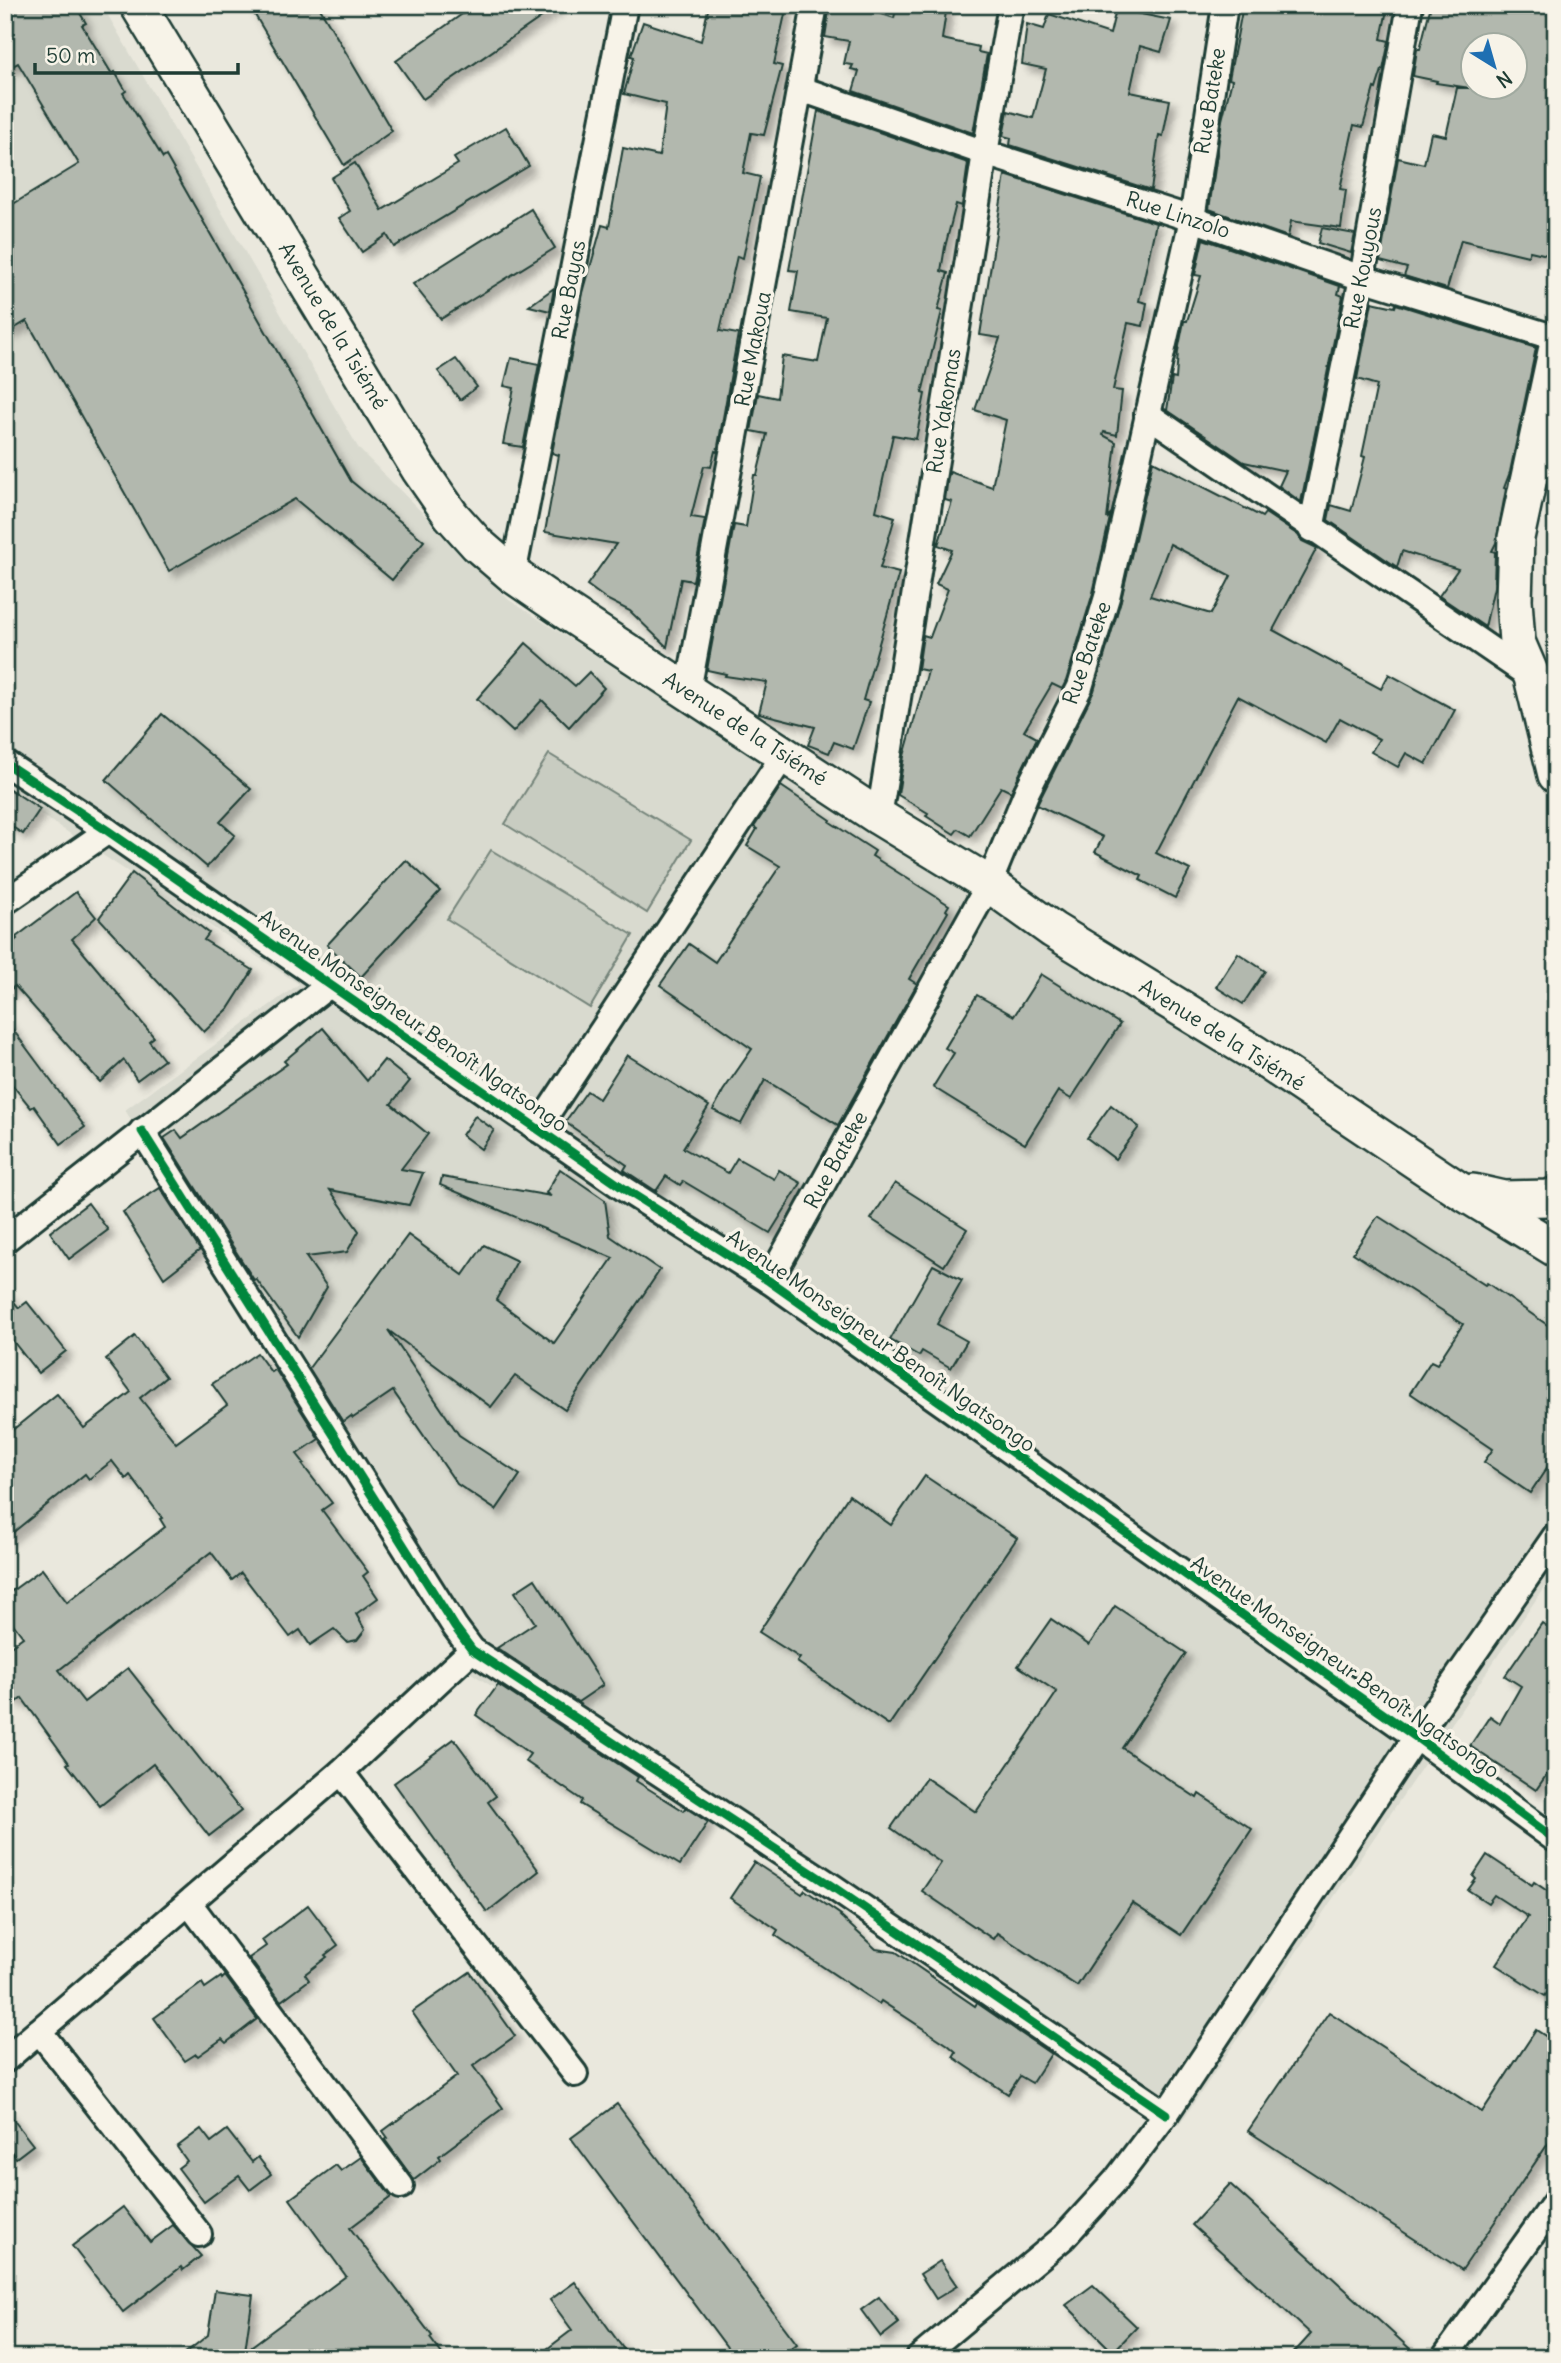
<svg xmlns="http://www.w3.org/2000/svg" width="1561" height="2363" viewBox="0 0 1561 2363" font-family="Delius,sans-serif">
<defs>
<filter id="shadow"><feDropShadow dx="6" dy="6" stdDeviation="3.5" flood-color="#0004"/></filter>
</defs>
<rect width="100%" height="100%" fill="#eae8dd"/>
<filter id="ink" filterUnits="userSpaceOnUse"><feTurbulence type="fractalNoise" baseFrequency=".0143" numOctaves="2"/><feDisplacementMap in="SourceGraphic" scale="14" xChannelSelector="R" yChannelSelector="G"/><feConvolveMatrix kernelMatrix="1 2 1 2 8 2 1 2 1" color-interpolation-filters="sRGB"/></filter>
<g filter="url(#ink)">
<path fill="#d9dacf" d="M5 5H102L359 449 509 600 1556 1270V1570L1179 2125 471 1673 125 1110 299 984 5 791Z"/>
<g fill="#c8ccc1" stroke="#74847a" stroke-width="2">
<path d="M549 754 691 840 647 913 505 824Z"/>
<path d="M491 850 633 935 590 1008 447 919Z"/>
</g>
<g fill="#b2b8ae" stroke="#1f3d34" stroke-width="2" fill-rule="evenodd" filter="url(#shadow)">
<path d="M5 5H75L86 23 82 25 112 74 115 72 126 91 123 93 163 158 166 156 351 481 424 541 392 580 295 499 169 571 27 321 5 334V209L79 164 18 63 5 70Z"/>
<path d="M249 5H318L392 131 344 165Z"/>
<path d="M475 5H559L423 99 396 61Z"/>
<path d="M709 5H787L774 64 782 66 764 135 751 133 743 173 760 177 743 258 737 256 720 331 738 334 717 452 715 451 711 467 704 466 691 517 705 519 693 581 681 579 667 647 630 611 606 599 587 585 616 544 545 532 559 455 552 453 583 293 602 225 609 227 623 148 659 156 666 104 624 94 634 57 631 56 643 22 701 41Z"/>
<path d="M830 5H855L894 18 897 5H947L942 39 979 47 978 52 987 54 973 133 853 91 859 71 851 69 853 65 844 64 849 41 825 37Z"/>
<path d="M1243 5H1388L1381 39 1389 41 1383 70H1382L1376 89 1374 88 1363 127 1354 125 1340 189 1346 190 1341 228 1291 221 1288 237 1209 209 1222 120 1232 80 1229 79Z"/>
<path d="M1431 5H1556V257L1530 251 1528 256 1461 240 1447 289 1404 276 1407 268 1380 261 1398 158 1424 164 1431 133 1446 136 1457 88H1470L1436 83 1437 81 1413 76 1417 49H1420ZM1474 46H1516V88H1474Z"/>
<path d="M1116 9 1171 20 1161 52 1140 46 1130 92 1170 100 1163 136 1159 135 1151 190 1010 145 1011 138 1003 136 1008 111 1033 118 1046 69 1022 64 1027 24 1044 29 1049 14 1110 34Z"/>
<path d="M818 111 968 163 962 206 956 204 945 247 941 271 948 273 938 310 942 311 922 393 925 394 916 439 893 435 876 511 895 517 880 568 899 573 863 700 869 702 853 749 834 742 829 753 808 745 815 727 759 713 767 682 725 676 726 674 707 670 734 525 746 527 754 475H757L767 434 751 431 758 394 777 398 782 356 818 362 827 318 791 312 798 271 789 270Z"/>
<path d="M506 127 529 166 394 247 387 235 362 252 339 218 350 211 331 178 355 163 382 210 458 164 454 158Z"/>
<path d="M1005 175 1156 223 1139 301 1147 303 1143 326 1128 323 1113 390 1122 391 1117 435 1104 432 1103 435 1116 442 1107 519 1111 513 1093 593 1066 681 1062 689 1052 684 1024 731 1037 738 1011 792 1001 787 970 836 958 829 954 834 926 816 928 813 898 795 904 756 928 671 918 669 923 635 930 637 948 589 936 584 952 550 938 545 952 502 945 500 948 477 950 472 992 487 1006 420 975 410 1000 338 980 335Z"/>
<path d="M531 209 555 248 441 319 413 284Z"/>
<path d="M1322 228 1355 234 1351 253 1318 243Z"/>
<path d="M1203 239 1340 286 1338 294 1343 296 1301 502 1279 486 1286 471 1244 462 1167 410 1172 378 1176 379 1178 351 1184 321H1187L1201 276 1195 275Z"/>
<path d="M554 288 550 311 529 306Z"/>
<path d="M1372 302 1395 307 1396 304 1536 348 1510 472 1504 488 1506 489 1496 543 1492 551 1495 552 1494 587 1485 627 1439 596 1458 569 1402 551 1397 567 1328 520 1331 505 1351 511 1365 457 1362 456 1377 385 1357 379Z"/>
<path d="M511 358 539 364 523 447 503 444 514 388 504 386Z"/>
<path d="M456 359 477 387 460 400 438 371Z"/>
<path d="M1153 461 1262 517 1265 513 1298 535 1302 541 1317 548 1273 630 1381 689 1389 674 1455 710 1426 764 1406 753 1398 767 1371 752 1379 739 1340 718 1326 743 1238 696 1156 853 1190 870 1175 898 1140 880 1142 876 1095 852 1103 837 1037 805 1094 691 1121 600ZM1170 544 1231 576 1211 614 1150 596Z"/>
<path d="M526 643 575 686 589 672 604 688 569 727 542 700 513 732 477 699Z"/>
<path d="M162 714 251 789 220 822 235 835 207 867 106 780Z"/>
<path d="M5 786 40 809 23 834 5 822Z"/>
<path d="M781 786 831 820 830 822 875 851 872 856 949 905 946 910 948 912 909 979 917 984 838 1125 765 1080 741 1124 713 1110 723 1091 752 1049 660 985 689 944 715 962 780 866 747 846 757 829 754 827Z"/>
<path d="M406 860 440 891 361 977 327 945Z"/>
<path d="M132 873 209 933 204 940 253 970 228 1009 204 1032 99 918Z"/>
<path d="M76 892 96 917 72 939 154 1037 149 1041 164 1060 137 1080 124 1060 100 1082 15 986 5 994V948L17 939 16 937Z"/>
<path d="M1238 953 1265 971 1243 1004 1216 987Z"/>
<path d="M1041 974 1120 1024 1071 1099 1058 1091 1025 1144 933 1087 954 1053 945 1048 977 995 1014 1016Z"/>
<path d="M5 1019 85 1127 61 1144 34 1106 31 1108 5 1076Z"/>
<path d="M323 1028 367 1081 384 1060 410 1081 391 1104 428 1134 401 1169 423 1173 409 1205 330 1190 359 1231 347 1252 306 1257 327 1287 298 1337 256 1279 254 1280 164 1138 176 1130 182 1138 287 1064 284 1061Z"/>
<path d="M627 1055 709 1106 683 1148 728 1173 737 1158 774 1179 779 1170 801 1183 770 1233 683 1181 680 1185 666 1176 656 1191 624 1170 627 1165 565 1122 587 1091 599 1099Z"/>
<path d="M1111 1105 1139 1127 1115 1159 1087 1138Z"/>
<path d="M475 1116 494 1130 481 1149 462 1135Z"/>
<path d="M560 1169 605 1200 610 1236 660 1270 565 1410 515 1376 491 1407 388 1330 459 1435 520 1475 496 1510 457 1484 393 1391 353 1418 351 1416 343 1422 309 1368 408 1235 463 1275 484 1245 517 1261 496 1300 554 1343 613 1258 440 1185 442 1177 551 1196 546 1193Z"/>
<path d="M895 1183 967 1229 944 1266 871 1219Z"/>
<path d="M160 1188 200 1250 164 1278 123 1212Z"/>
<path d="M88 1203 108 1230 69 1259 50 1232Z"/>
<path d="M1378 1216 1485 1285 1487 1283 1556 1331V1454L1530 1493 1484 1462 1493 1449 1410 1393 1431 1361 1437 1364 1463 1324 1353 1253Z"/>
<path d="M933 1265 962 1280 937 1324 967 1341 951 1368 922 1351 919 1356 890 1340Z"/>
<path d="M5 1291 19 1308 27 1302 66 1351 38 1373 5 1331Z"/>
<path d="M135 1336 166 1377 140 1398 176 1443 227 1405 212 1384 257 1353 271 1372 275 1369 319 1439 297 1454 304 1463 302 1464 332 1503 322 1510 368 1572 363 1576 378 1598 356 1614 365 1630 357 1640 347 1642 334 1629 310 1645 300 1630 290 1637 241 1573 232 1580 211 1552 59 1670 84 1702 128 1668 241 1811 209 1836 153 1764 100 1806 67 1764 69 1763 22 1698 17 1702 5 1687V1650L23 1637 5 1613V1596L42 1569 67 1602 165 1527 160 1519 162 1518 130 1475 126 1479 112 1461 89 1479 85 1474 5 1539V1436L57 1394 84 1428 131 1392 106 1359Z"/>
<path d="M925 1476 1017 1538 889 1725 797 1662 800 1658 759 1632 849 1495 891 1525Z"/>
<path d="M535 1579 603 1685 578 1702 497 1648 535 1623 515 1592Z"/>
<path d="M1115 1606 1186 1653 1122 1748 1197 1798 1199 1794 1252 1829 1181 1935 1132 1903 1077 1986 997 1933 993 1939 922 1891 941 1863 891 1828 926 1778 976 1812 1057 1692 1018 1666 1051 1619 1089 1645Z"/>
<path d="M1542 1623 1556 1633V1761L1536 1790 1470 1746 1490 1716 1500 1723 1521 1686 1505 1676Z"/>
<path d="M498 1685 638 1777 636 1781 684 1811 686 1808 708 1822 680 1865 580 1804 582 1800 525 1761 530 1754 476 1715Z"/>
<path d="M454 1739 496 1796 488 1802 539 1871 487 1912 394 1783Z"/>
<path d="M1487 1855 1532 1885 1534 1882 1556 1897V1980L1545 1996 1496 1965 1528 1917 1494 1895 1488 1903 1468 1890 1476 1879 1473 1876Z"/>
<path d="M754 1862 802 1894 805 1890 841 1915 840 1916 876 1949 896 1952 975 2006 977 2003 1051 2054 1032 2083 1020 2076 1008 2094 953 2057 956 2052 948 2045 881 2001 879 2004 775 1935 778 1930 730 1898Z"/>
<path d="M308 1905 338 1945 325 1955 327 1957 305 1974 309 1980 281 2001 249 1958 266 1946 262 1940Z"/>
<path d="M470 1972 515 2036 473 2066 503 2108 439 2156 441 2159 414 2180 385 2140 388 2138 383 2131 457 2076 412 2012Z"/>
<path d="M225 1976 257 2019 226 2043 222 2039 198 2056 196 2054 185 2061 154 2018 202 1983 205 1988 221 1977 222 1979Z"/>
<path d="M1329 2012 1482 2112 1536 2030 1556 2043V2132L1462 2270 1248 2131Z"/>
<path d="M617 2104 797 2344 778 2358H735L571 2138Z"/>
<path d="M5 2109 33 2145 16 2158 5 2143Z"/>
<path d="M201 2129 211 2142 227 2130 252 2162 258 2157 271 2174 250 2190 239 2176 204 2202 178 2168 187 2161 177 2147Z"/>
<path d="M361 2157 391 2197 350 2228 432 2336 430 2338 445 2358H179L208 2335 215 2290 253 2295 245 2351 346 2276 290 2199 336 2165 341 2171Z"/>
<path d="M1230 2184 1420 2358H1289L1311 2334 1192 2225Z"/>
<path d="M123 2207 150 2242 173 2225 201 2256 183 2270 181 2267 123 2312 72 2246Z"/>
<path d="M940 2261 957 2286 936 2299 920 2274Z"/>
<path d="M575 2282 630 2358H535L572 2330 550 2300Z"/>
<path d="M1093 2285 1137 2327 1113 2352 1066 2305Z"/>
<path d="M879 2297 899 2323 881 2337 861 2310Z"/>
</g>
<g fill="none" stroke-linecap="round" stroke-linejoin="round">
<defs>
<g id="minor">
<path d="M801 89 985 153 1192 219 1362 278 1556 338"/>
<path d="M1147 414 1556 694"/>
<path d="M1311 529 1362 278 1410 5"/>
<path d="M513 575 625 5"/>
<path d="M688 691 815 5"/>
<path d="M5 763 108 831 626 1190 769 1281 1416 1737 1556 1840"/>
<path d="M879 817 985 153 1011 5"/>
<path d="M5 902 108 831"/>
<path d="M537 1129 784 755"/>
<path d="M142 1131 455 1627 472 1650 833 1887 1166 2114"/>
<path d="M5 1240 329 985"/>
<path d="M769 1281 989 884 1027 791 1080 687 1107 597 1192 219 1225 5"/>
<path d="M341 1772 575 2074"/>
<path d="M189 1903 401 2186"/>
<path d="M39 2031 199 2234"/>
<path d="M5 2060 341 1772 472 1650"/>
<path d="M919 2358 1064 2237 1116 2180 1166 2114 1416 1737 1556 1535"/>
<path d="M1444 2358 1556 2201"/>
</g>
<g id="secondary">
<path d="M138 5 419 469 451 515 477 544 513 575 567 612 879 817 989 884 1053 930 1256 1054 1456 1188 1556 1249"/>
<path d="M1556 352 1516 538 1514 600 1517 642 1532 677 1556 775"/>
<path d="M1473 1192 1504 1199 1549 1198 1556 1195"/>
</g>
</defs>
<use href="#minor" stroke="#1f3d34" stroke-width="30"/>
<use href="#secondary" stroke="#1f3d34" stroke-width="40"/>
<use href="#minor" stroke="#f7f3e8" stroke-width="24"/>
<use href="#secondary" stroke="#f7f3e8" stroke-width="35"/>
<defs>
<g id="cycleway">
<path d="M5 763 108 831 626 1190 769 1281 1416 1737 1556 1840"/>
<path d="M142 1131 455 1627 472 1650 833 1887 1166 2114"/>
</g>
</defs>
<use href="#cycleway" stroke="#f7f3e8" stroke-width="13"/>
<use href="#cycleway" stroke="#00873e" stroke-width="9"/>
</g>
</g>
<g text-anchor="middle" stroke-width="7" stroke-linejoin="round" paint-order="stroke">
<g font-size="21" fill="#1f3d34" stroke="#f7f3e8">
<text transform="translate(1210 101) rotate(-81)" y="7">Rue Bateke</text>
<text transform="translate(1178 215) rotate(18)" y="7">Rue Linzolo</text>
<text transform="translate(1363 268) rotate(-79)" y="7">Rue Kouyous</text>
<text transform="translate(569 290) rotate(-79)" y="7">Rue Bayas</text>
<text transform="translate(333 326) rotate(59)" y="7">Avenue de la Tsiémé</text>
<text transform="translate(753 349) rotate(-79)" y="7">Rue Makoua</text>
<text transform="translate(944 411) rotate(-81)" y="7">Rue Yakomas</text>
<text transform="translate(1087 653) rotate(-71)" y="7">Rue Bateke</text>
<text transform="translate(745 729) rotate(33)" y="7">Avenue de la Tsiémé</text>
<text transform="translate(413 1021) rotate(35)" y="7">Avenue Monseigneur Benoît Ngatsongo</text>
<text transform="translate(1222 1035) rotate(32)" y="7">Avenue de la Tsiémé</text>
<text transform="translate(836 1160) rotate(-61)" y="7">Rue Bateke</text>
<text transform="translate(881 1341) rotate(35)" y="7">Avenue Monseigneur Benoît Ngatsongo</text>
<text transform="translate(1345 1667) rotate(35)" y="7">Avenue Monseigneur Benoît Ngatsongo</text>
</g>
</g>
<rect width="1561" height="2363" fill="none" stroke="#f7f3e8" stroke-width="28"/>
<rect x="14" y="14" width="1533" height="2335" fill="none" stroke="#1f3d34" stroke-width="2.5" filter="url(#ink)"/>
<g transform="translate(1494 66) rotate(143)"><circle r="33" fill="#f7f3e8" stroke="#a1aaa0" stroke-width="2"/>
<path d="M0-5L12 26L0 18L-12 26Z" fill="#1f6fb2"/>
<text y="-10" font-size="19" font-weight="bold" text-anchor="middle" fill="#1f3d34">N</text>
</g>
<path d="M35 63v10h203v-10" fill="none" stroke="#1f3d34" stroke-width="3.5"/>
<text x="46" y="63" font-size="21" fill="#1f3d34" stroke="#f7f3e8" stroke-width="5" paint-order="stroke">50 m</text>
</svg>
